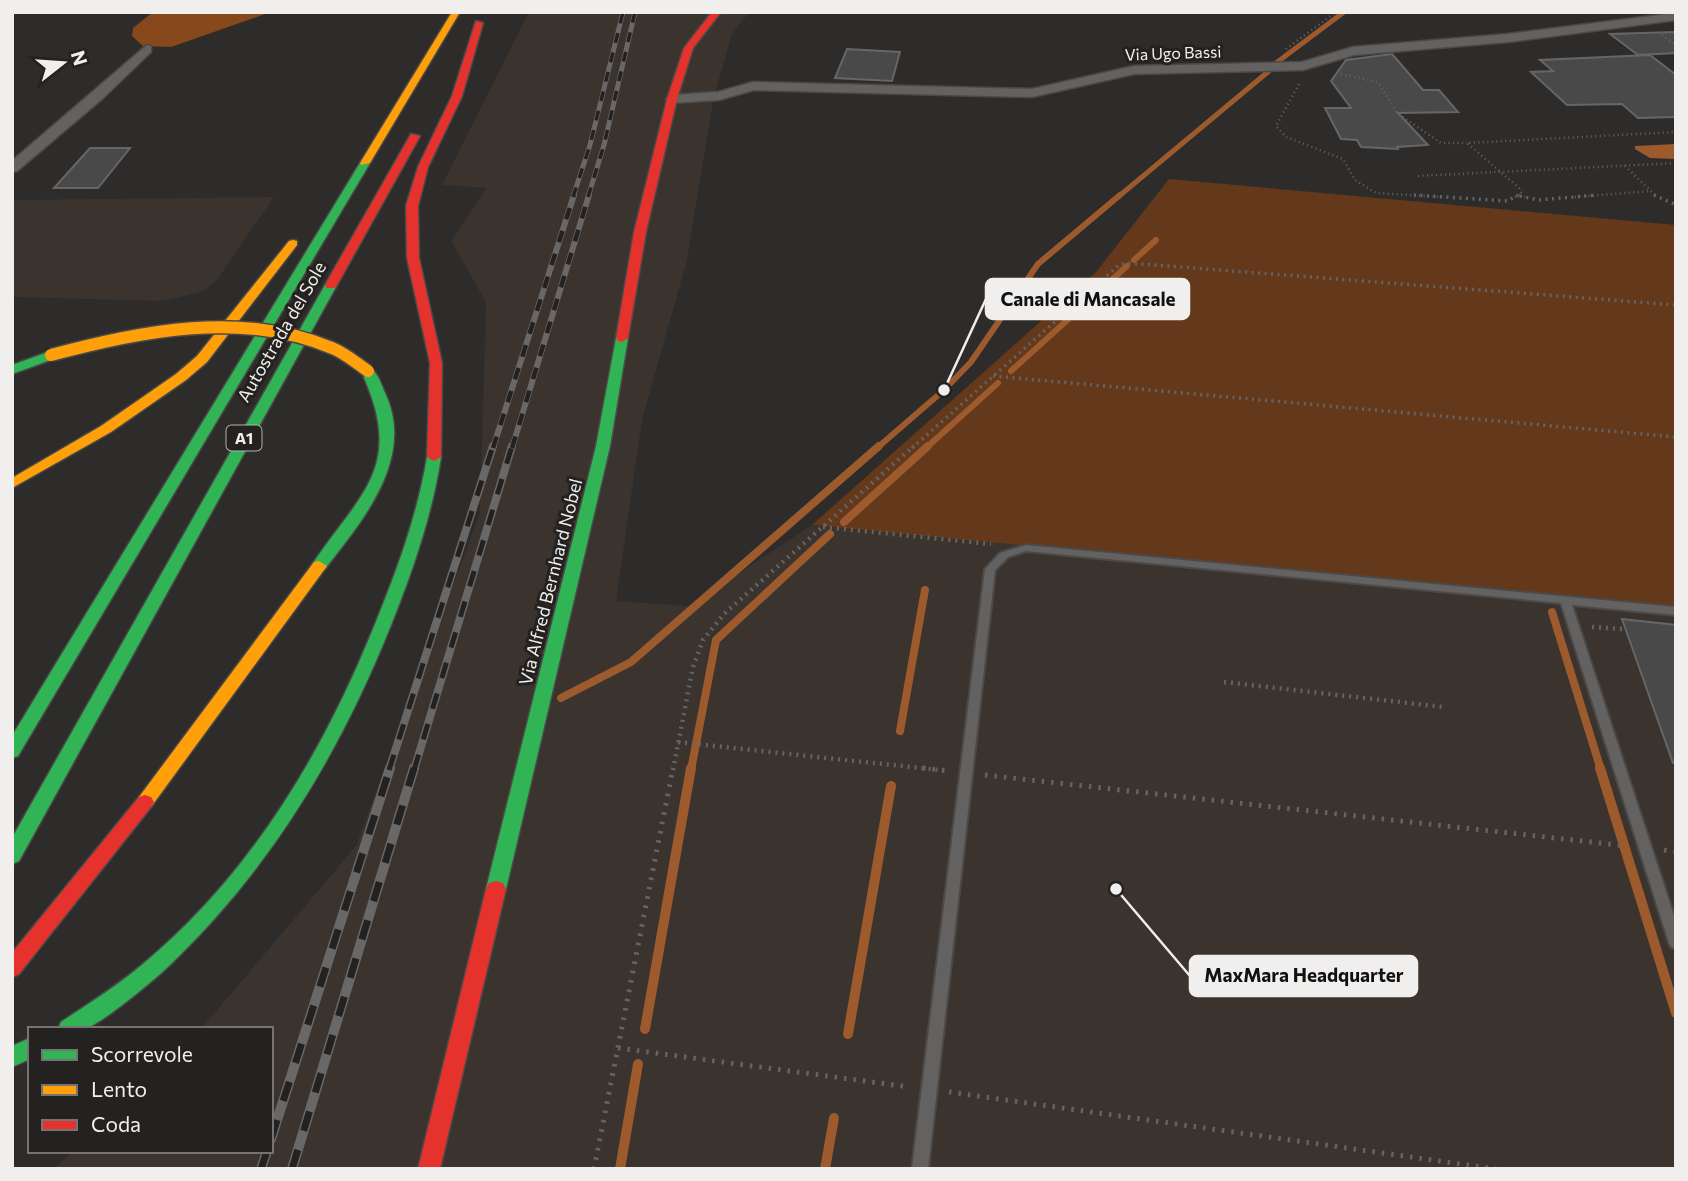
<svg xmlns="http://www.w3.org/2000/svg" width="1688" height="1181" viewBox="0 0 1688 1181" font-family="Commissioner,sans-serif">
<rect width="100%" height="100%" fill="#2d2c2b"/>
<g fill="#3b332e">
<path d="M529 12H750L733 31 714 96 687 260 642 420 616 601 689 606 812 525 1676 609V1169H53L74 1151H271V1029H201L356 846 480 513 486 302 451 241 487 188 442 185Z"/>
<path d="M274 197 216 281 201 292 162 301 12 297V200Z"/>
</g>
<path fill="#63381b" d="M1169 179 1676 225V609L812 525 1096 272Z"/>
<path fill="#87481b" d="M153 12H271L171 47 143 46 132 36 133 28Z"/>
<path fill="#9d5a2d" d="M1676 144V159L1650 158 1635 149V146Z"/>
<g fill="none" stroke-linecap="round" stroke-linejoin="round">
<g stroke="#9d5a2d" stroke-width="5">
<path d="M1272 66 1344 12"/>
<path d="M1118 197 1269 71"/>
</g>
<g stroke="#9d5a2d" stroke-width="6">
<path d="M1134 260 1156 240"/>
<path d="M1011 371 1127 266"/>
<path d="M877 448 944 390 971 362 1038 264 1120 195"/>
<path d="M926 448 998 383"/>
</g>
<g stroke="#9d5a2d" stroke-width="8">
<path d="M844 522 928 446"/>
<path d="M1552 612 1601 770"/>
<path d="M561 698 631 662 879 446"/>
<path d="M900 731 925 590"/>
<path d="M691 770 716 640 830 534"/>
</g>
<g stroke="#9d5a2d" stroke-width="10">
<path d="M1600 768 1676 1013"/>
<path d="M645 1029 691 768"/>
<path d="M848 1034 891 786"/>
<path d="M620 1169 638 1064"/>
<path d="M825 1169 834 1118"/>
</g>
</g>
<g fill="#4a4949" stroke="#676665" stroke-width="2">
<path d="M1676 32V53L1638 55 1610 34Z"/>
<path d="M847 49 900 52 892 81 835 78Z"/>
<path d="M1392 54 1423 90H1439L1458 112 1398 113 1428 145 1397 147 1398 149 1361 147 1357 140 1341 139 1325 108H1351L1331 81 1346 60Z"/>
<path d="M1650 55 1676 75V117L1638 118 1622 104 1567 105 1531 72 1553 71 1540 60Z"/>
<path d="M90 148H130L98 188H54Z"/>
<path d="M1622 619 1676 625V762L1673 763Z"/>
</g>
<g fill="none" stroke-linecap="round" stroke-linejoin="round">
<defs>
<path id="lane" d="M1026 545 1676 607V615L1572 605 1676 922V949L1671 947 1669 943 1561 603 1026 551 1008 557 995 570 928 1169H912L985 569 1000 553Z"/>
<g id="street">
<path d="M1676 13V20L1508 42 1354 55 1303 70 1134 74 1032 97 754 90 719 100 672 103 666 99 672 95 718 92 753 82 1032 89 1134 66 1302 62 1353 47 1508 34Z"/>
<path d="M147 45 151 46V52L102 99 17 171 12 172V161Z"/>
</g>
<g id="fast">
<path d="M365 160 370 163 18 756 12 758V736L360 163Z"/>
<path d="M331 281 337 285 19 861 12 864V838L325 285Z"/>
<path d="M622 334 628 338 610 446 506 889 503 895 496 897 489 895 486 889 596 446 616 338Z"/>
<path d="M51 351 57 355 56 358 12 374V365Z"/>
<path d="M368 367C377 370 381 384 385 393 416 459 362 521 324 570L319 571 311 566C361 492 406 467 361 371Z"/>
<path d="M434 453 441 457C432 515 413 570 391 625 341 750 274 863 177 958 163 973 101 1025 84 1029 76 1031 66 1029 58 1029L61 1022C88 1004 117 986 143 964 249 876 322 755 373 629 396 573 417 517 427 457Z"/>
<path d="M30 1038V1059L12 1067V1046Z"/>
</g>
<g id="slow">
<path d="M452 12H460L370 163 361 165 360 163Z"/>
<path d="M293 240 297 241V245L207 362 186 380 111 432 12 488V478L101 426 176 374 197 356 289 241Z"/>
<path d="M319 561 327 566 324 570 151 807 145 809 139 807 136 802 139 797 314 562Z"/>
</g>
<g id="jam">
<path d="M712 12H721L693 48 677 99 646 232 628 338 622 342 618 341 616 338 634 232 667 99 684 48Z"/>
<path d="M476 21 483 23 462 96 428 167 418 206 419 258 442 363 441 457 434 461 427 457 430 363 407 258 406 206 418 167 452 96Z"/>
<path d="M411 134 420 136 337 285 335 288H327L325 285Z"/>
<path d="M145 795 151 797 154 802 151 807 19 974 12 977V953L139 797Z"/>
<path d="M496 881 503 883 506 889 440 1169H418L486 889 489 883Z"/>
</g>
</defs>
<use href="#lane" stroke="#4a4948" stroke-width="4"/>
<use href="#street" stroke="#4a4948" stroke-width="3"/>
<use href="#fast" stroke="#4a4948" stroke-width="3"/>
<use href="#slow" stroke="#4a4948" stroke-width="3"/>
<use href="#jam" stroke="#4a4948" stroke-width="3"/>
<g stroke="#656464" stroke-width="2.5" stroke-dasharray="1 3.5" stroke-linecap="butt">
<path d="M1662 35 1676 45"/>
<path d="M1286 49 1336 12"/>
<path d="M1341 74 1378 82 1398 114 1441 143H1467"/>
<path d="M1299 84 1276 126 1286 137 1343 159 1355 180 1376 193 1442 197"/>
<path d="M1625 166 1657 197"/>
<path d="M1418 176 1676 163"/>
<path d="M1520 196 1525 197"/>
<path d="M1515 197 1522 194 1519 188 1467 143 1676 132"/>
<path d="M1575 197 1651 191"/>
</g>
<g stroke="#656464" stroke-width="3.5" stroke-dasharray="2 4.5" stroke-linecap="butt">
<path d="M1414 195 1507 201 1519 195"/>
<path d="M1654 195 1676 205"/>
<path d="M1520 196 1538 200 1597 195"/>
<path d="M993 376 1676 437"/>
<path d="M912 448 1119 265 1128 263 1676 305"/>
</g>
<g stroke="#656464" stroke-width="4.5" stroke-dasharray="2 5" stroke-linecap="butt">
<path d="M823 527 991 544"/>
<path d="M1592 627 1622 629"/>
<path d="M1224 682 1443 707"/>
<path d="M678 742 939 770"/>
<path d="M673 770 693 667 703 640 724 614 914 446"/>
</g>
<g stroke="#656464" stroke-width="5" stroke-dasharray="2.5 7" stroke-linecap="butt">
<path d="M923 768 949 771"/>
<path d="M985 775 1627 846"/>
<path d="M1664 850 1676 852"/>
<path d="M618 1048 909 1087"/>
<path d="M949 1092 1496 1169"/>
<path d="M594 1169 673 768"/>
</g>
<use href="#lane" fill="#636261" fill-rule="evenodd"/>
<use href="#street" fill="#636261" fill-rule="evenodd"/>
<use href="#fast" fill="#30b455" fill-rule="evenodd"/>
<use href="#slow" fill="#ff9f0a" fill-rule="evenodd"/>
<use href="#jam" fill="#e5322d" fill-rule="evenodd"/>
<defs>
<g id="rail-far3">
<path d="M573 197 590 145 623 12"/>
<path d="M588 197 604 145 635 12"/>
</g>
<g id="rail-far2">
<path d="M493 448 574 195"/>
<path d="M512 448 589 195"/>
</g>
<g id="rail-far1">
<path d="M389 770 493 446"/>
<path d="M414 770 512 446"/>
</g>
<g id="rail">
<path d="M271 1139 390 768"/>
<path d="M261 1169 267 1151"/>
<path d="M292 1169 414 768"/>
</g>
</defs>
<use href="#rail-far3" stroke="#696867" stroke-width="5"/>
<use href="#rail-far2" stroke="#696867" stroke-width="6"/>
<use href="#rail-far1" stroke="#696867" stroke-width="8"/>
<use href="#rail" stroke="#696867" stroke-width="10"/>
<use href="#rail-far3" stroke="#242220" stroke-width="3.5" stroke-dasharray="10" stroke-linecap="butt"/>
<use href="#rail-far2" stroke="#242220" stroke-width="4.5" stroke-dasharray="12" stroke-linecap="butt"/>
<use href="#rail-far1" stroke="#242220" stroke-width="5" stroke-dasharray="16" stroke-linecap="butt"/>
<use href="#rail" stroke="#242220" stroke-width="7" stroke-dasharray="20" stroke-linecap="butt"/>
<defs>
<path id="slow-bridge" d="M51 355C143 331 241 310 332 348 345 353 356 363 368 371"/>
</defs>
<use href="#slow-bridge" stroke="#4a4948" stroke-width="15" stroke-linecap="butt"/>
<use href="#slow-bridge" stroke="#ff9f0a" stroke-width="12"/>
</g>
<g text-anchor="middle" stroke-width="6" stroke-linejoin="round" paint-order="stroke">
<g font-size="16" fill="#f1efee" stroke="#242220">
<text transform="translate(1173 53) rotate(-2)" y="6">Via Ugo Bassi</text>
</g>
<rect fill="#242220" stroke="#b4b2b0" stroke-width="2" x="226.5" y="425.5" width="35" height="25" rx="5"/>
<g font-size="16" font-weight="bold" fill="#f1efee">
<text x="244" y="444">A1</text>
</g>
<g font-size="18" fill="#f1efee" stroke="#242220">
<text transform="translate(282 332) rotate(-60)" y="6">Autostrada del Sole</text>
<text transform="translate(551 582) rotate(-76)" y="6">Via Alfred Bernhard Nobel</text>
</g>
</g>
<path fill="none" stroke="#f1efee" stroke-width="2.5" d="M944 390L986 299M1116 889L1190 976"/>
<g fill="#f1efee" stroke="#242220" stroke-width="2.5">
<circle cx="944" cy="390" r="7"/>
<circle cx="1116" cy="889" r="7"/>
</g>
<g fill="#f1efee" stroke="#f1efee" stroke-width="2.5">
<rect x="986" y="279" width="203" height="40" rx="7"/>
<rect x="1190" y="956" width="227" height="40" rx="7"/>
</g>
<g font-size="19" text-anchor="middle" font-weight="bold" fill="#111">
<text x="1088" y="306">Canale di Mancasale</text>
<text x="1304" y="982">MaxMara Headquarter</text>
</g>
<rect width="1688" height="1181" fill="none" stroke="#f1efee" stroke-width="28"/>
<rect x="28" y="1027" width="245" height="126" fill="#242220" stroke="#767472" stroke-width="2"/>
<rect x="42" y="1050" width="35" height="10" fill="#30b455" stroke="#767472" stroke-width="2"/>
<text x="91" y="1062" font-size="21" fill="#f1efee">Scorrevole</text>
<rect x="42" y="1085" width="35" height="10" fill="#ff9f0a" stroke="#767472" stroke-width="2"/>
<text x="91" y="1097" font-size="21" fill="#f1efee">Lento</text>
<rect x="42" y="1120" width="35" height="10" fill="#e5322d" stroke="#767472" stroke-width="2"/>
<text x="91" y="1132" font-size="21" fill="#f1efee">Coda</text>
<g transform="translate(63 63) rotate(73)" stroke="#242220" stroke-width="5" paint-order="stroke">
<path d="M0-5L12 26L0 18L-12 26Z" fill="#f1efee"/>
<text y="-10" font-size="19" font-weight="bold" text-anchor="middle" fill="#f1efee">N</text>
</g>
</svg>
